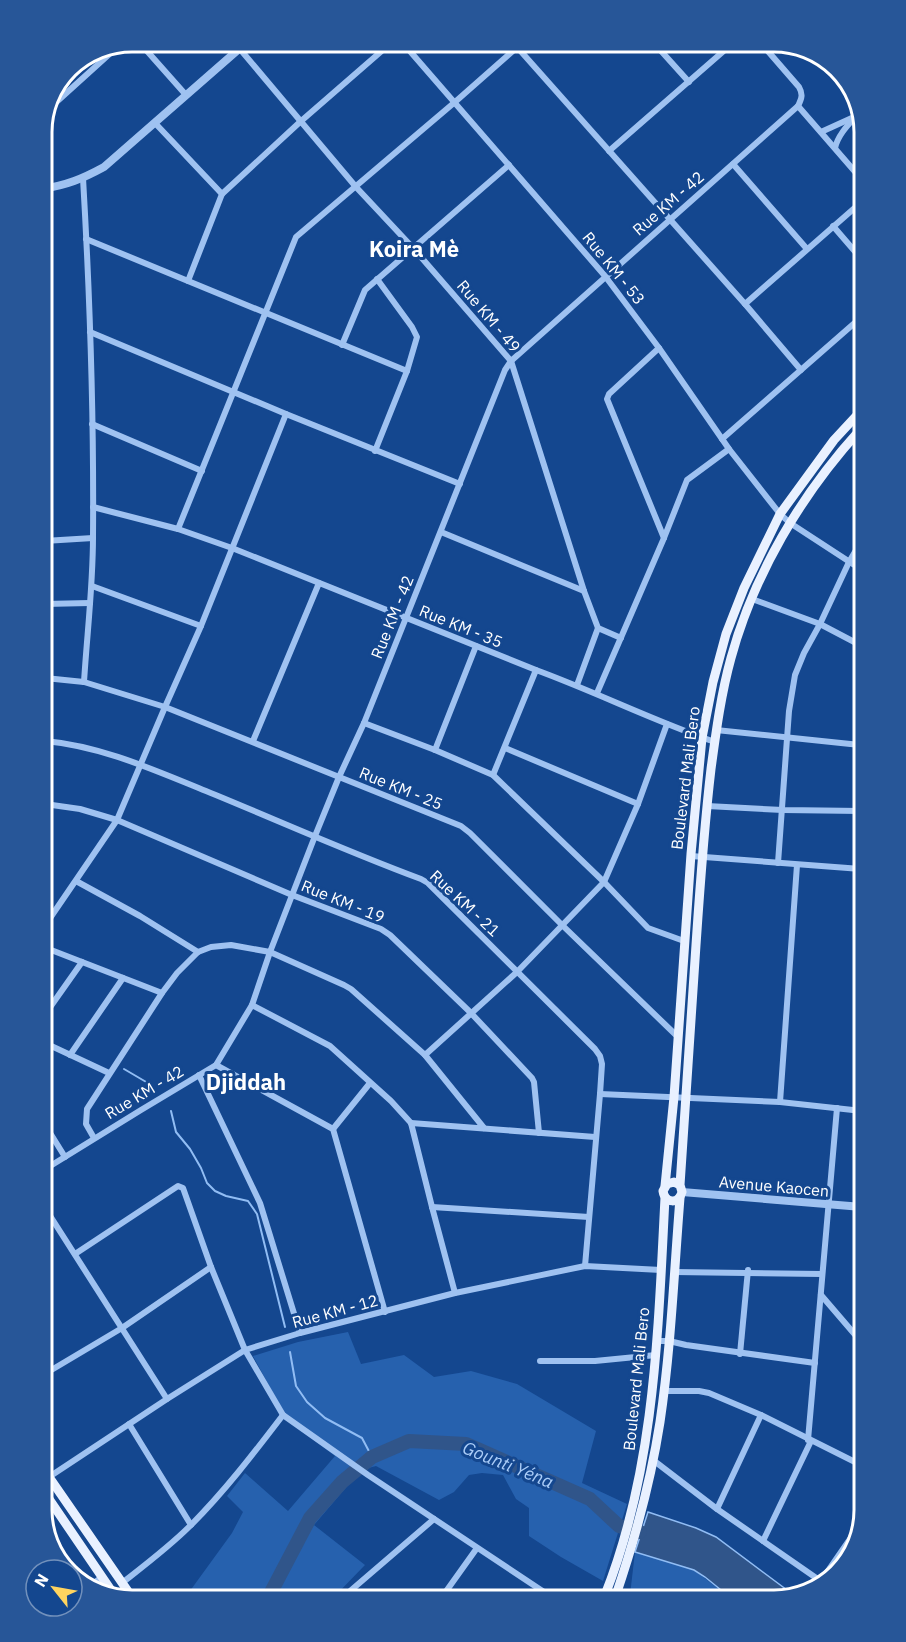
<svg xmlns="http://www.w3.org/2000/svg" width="906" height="1642" viewBox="0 0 906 1642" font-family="'IBM Plex Sans',sans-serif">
<rect width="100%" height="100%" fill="#14478f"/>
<g fill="#2661ae">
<path d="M348 1332 361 1364 404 1355 434 1377 471 1371 517 1384 596 1431 582 1483 627 1504 603 1581 561 1557 529 1536V1508L516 1499 503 1475 482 1473 469 1475 454 1492 439 1500 376 1466 361 1470 314 1525 365 1565 333 1598 190 1599 187 1595 232 1533 243 1512 227 1496 245 1473 288 1511 335 1456 288 1421 253 1356 298 1342Z"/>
<path d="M635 1552 694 1570 725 1594 630 1595Z"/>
</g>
<path fill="#30558a" stroke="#91bdf4" stroke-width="1.5" d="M648 1512 696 1528 716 1537 791 1593 726 1594 705 1577 694 1570 635 1552Z"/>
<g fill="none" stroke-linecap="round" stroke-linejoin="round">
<g stroke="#91bdf4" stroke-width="2">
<path d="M124 1069 153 1086"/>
<path d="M171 1111 176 1132 190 1149 201 1168 207 1183 215 1191 226 1196 248 1201 257 1214 285 1327"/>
<path d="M290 1352 296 1386 307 1402 325 1418 362 1438 372 1457"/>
</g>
<path stroke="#30558a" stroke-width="14" d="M268 1598 310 1518 342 1482 372 1457 409 1441 466 1444 590 1499 619 1526 640 1532"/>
<g stroke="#9fc2f1" stroke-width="6">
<path d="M139 42 186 95"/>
<path d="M234 42 356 187 414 249 511 361 584 591 598 628 621 638"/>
<path d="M402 42 605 276 659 348 729 449 780 514 790 523 859 568"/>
<path d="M653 42 689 82"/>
<path d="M517 47 745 304 801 370"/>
<path d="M52 106 115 49"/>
<path d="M798 106 857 174"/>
<path d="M155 123 222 194"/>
<path d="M821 132 854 117"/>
<path d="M835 148C838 135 848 125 857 115"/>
<path d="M609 151 734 42"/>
<path d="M733 164 807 249"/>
<path d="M83 178C90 298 94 418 93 537 93 586 87 634 84 682"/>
<path d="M833 226 858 255"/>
<path d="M86 239 407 371"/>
<path d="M188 281 222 194 300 122 392 42"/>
<path d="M43 293 49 541"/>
<path d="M745 304 858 205"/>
<path d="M90 332 286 414 460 484"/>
<path d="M342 345 365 290 509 165"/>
<path d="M659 348 609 394 607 399 664 538"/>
<path d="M92 424 202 471"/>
<path d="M722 439 858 320"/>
<path d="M375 451 407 371 417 337 412 327 377 279"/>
<path d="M93 507 178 529 232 548 536 670C596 692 654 721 715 742"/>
<path d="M178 529 296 237 455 102 523 42"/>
<path d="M441 532 584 591"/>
<path d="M44 541 93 538"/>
<path d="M92 586 201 626"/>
<path d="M752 599 820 624 860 645"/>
<path d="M44 604 90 603"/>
<path d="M45 678 84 682 165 707 461 826 470 833 561 924 678 1037"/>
<path d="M577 685 598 628"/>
<path d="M597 693 664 538 687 480 729 449"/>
<path d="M364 723 435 750 493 775 604 882 648 928 684 941"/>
<path d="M716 730 860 745"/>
<path d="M45 741C101 746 154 770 206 791 277 820 348 852 421 879L428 883 595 1049 600 1056 602 1064 600 1094 585 1266"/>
<path d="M253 741 319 583"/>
<path d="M505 748 638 804"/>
<path d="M435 750 476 646"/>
<path d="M493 775 536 670"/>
<path d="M45 804 80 809 117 820 292 895 381 929 390 935 470 1012 532 1078 534 1082 539 1133"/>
<path d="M707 806 783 810 861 811"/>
<path d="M691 856 861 869"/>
<path d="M778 863 789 711 795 675 804 653 820 624 849 562 859 545"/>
<path d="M76 881 140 916 198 952"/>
<path d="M46 924 117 820 165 707 201 626 286 414"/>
<path d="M46 948 162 993"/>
<path d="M252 1005 330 1046 391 1101 411 1123 432 1207 455 1293"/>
<path d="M46 1013 82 962"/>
<path d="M47 1044 109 1073"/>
<path d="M70 1055 123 978"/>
<path d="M425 1055 517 972 604 882 638 804 667 724"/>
<path d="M216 1065 333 1129 385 1312"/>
<path d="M199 1075 260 1203 300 1333"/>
<path d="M600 1094 780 1102 862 1111"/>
<path d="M780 1102 797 865"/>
<path d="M857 1111 862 1057"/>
<path d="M411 1123 595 1137"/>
<path d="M47 1128 65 1157"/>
<path d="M333 1129 370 1083"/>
<path d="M94 1138 86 1124 87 1109 162 993 177 973 198 952 211 947 231 945 270 952 344 985 351 989 425 1055 484 1128"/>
<path d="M47 1168 141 1110 216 1065 252 1005 270 952 315 836 339 777 364 723 505 370 511 361 798 106C802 98 803 94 799 87L760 42"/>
<path d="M432 1207 589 1217"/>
<path d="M47 1211 167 1399"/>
<path d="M75 1254 178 1186 183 1188 211 1267 245 1350 283 1415 368 1475 550 1596"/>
<path d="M674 1272 822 1274"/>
<path d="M821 1295 863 1344"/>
<path d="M657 1341H669L686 1345 815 1363"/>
<path d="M740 1354 748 1270"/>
<path d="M540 1361H595L656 1355"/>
<path d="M48 1372 122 1328 211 1267"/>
<path d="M664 1391H699L709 1393 761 1415 853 1461 864 1468"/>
<path d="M129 1424 191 1525"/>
<path d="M808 1440 837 1108"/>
<path d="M653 1460 717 1509 822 1582"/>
<path d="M49 1477 167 1399 245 1350 300 1333 455 1293 585 1266 661 1270"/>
<path d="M717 1509 761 1415"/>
<path d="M763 1541 811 1441"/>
<path d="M821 1581 859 1526"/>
<path d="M122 1583C145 1565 169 1547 190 1526 224 1492 254 1453 283 1415"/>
<path d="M89 1587 102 1577"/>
<path d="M442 1597 477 1548"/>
<path d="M342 1598 434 1519"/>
</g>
<g stroke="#9fc2f1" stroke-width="8">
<path d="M42 189C67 185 82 179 104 167L247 42"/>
<path d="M682 1192 862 1207"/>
</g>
<g stroke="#e9f1ff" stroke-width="9">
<path d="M680 1185 674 1182 667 1184 663 1191C665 1204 679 1204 682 1192L680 1185C685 1105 691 1025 696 945 700 886 704 828 711 769 716 732 721 694 731 658 754 574 801 495 859 431"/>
<path d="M665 1186 674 1097 691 854 702 738 713 682 726 634 744 588 780 514 834 440 859 413"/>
<path d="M49 1477 134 1600"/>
<path d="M49 1499 115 1596"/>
<path d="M605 1595C655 1469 658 1332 665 1198"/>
<path d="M616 1595C635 1539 651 1480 660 1422 671 1348 674 1273 680 1198"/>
</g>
</g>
<g text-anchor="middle" stroke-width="6" stroke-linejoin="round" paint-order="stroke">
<g font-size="16" fill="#fff" stroke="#14478f">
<text transform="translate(668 203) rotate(-41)" y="6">Rue KM - 42</text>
<text transform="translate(614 268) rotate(51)" y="6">Rue KM - 53</text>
<text transform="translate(489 316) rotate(50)" y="6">Rue KM - 49</text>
<text transform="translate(392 617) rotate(-68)" y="6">Rue KM - 42</text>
<text transform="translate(461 626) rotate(22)" y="6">Rue KM - 35</text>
<text transform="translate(685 778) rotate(-83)" y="6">Boulevard Mali Bero</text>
<text transform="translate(401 788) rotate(22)" y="6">Rue KM - 25</text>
<text transform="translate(343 901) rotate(22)" y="6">Rue KM - 19</text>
<text transform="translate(465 903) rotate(43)" y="6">Rue KM - 21</text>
<text transform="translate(144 1092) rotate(-31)" y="6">Rue KM - 42</text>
<text transform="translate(774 1186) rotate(5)" y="6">Avenue Kaocen</text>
<text transform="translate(335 1311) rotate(-15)" y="6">Rue KM - 12</text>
<text transform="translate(636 1379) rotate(-84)" y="6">Boulevard Mali Bero</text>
</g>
<g font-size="18" font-style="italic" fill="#abcdf8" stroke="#14478f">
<text transform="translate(508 1465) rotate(22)" y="6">Gounti Yéna</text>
</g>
<g font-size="22" font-weight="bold" fill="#fff" stroke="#14478f">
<text x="414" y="257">Koira Mè</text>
<text x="246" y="1090">Djiddah</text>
</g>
</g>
<path d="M0 0H906V1642H0ZM132 52H774A80 80 0 0 1 854 132V1510A80 80 0 0 1 774 1590H132A80 80 0 0 1 52 1510V132A80 80 0 0 1 132 52Z" fill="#275698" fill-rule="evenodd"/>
<path fill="none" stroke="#fff" stroke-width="3" d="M132 52H774A80 80 0 0 1 854 132V1510A80 80 0 0 1 774 1590H132A80 80 0 0 1 52 1510V132A80 80 0 0 1 132 52Z"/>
<g transform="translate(54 1588) rotate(301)"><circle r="28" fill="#14478f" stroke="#7291bc" stroke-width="1.5"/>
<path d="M0-4.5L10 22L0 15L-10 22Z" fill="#ffd45f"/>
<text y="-9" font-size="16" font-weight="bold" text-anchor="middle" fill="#ffffff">N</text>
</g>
</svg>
